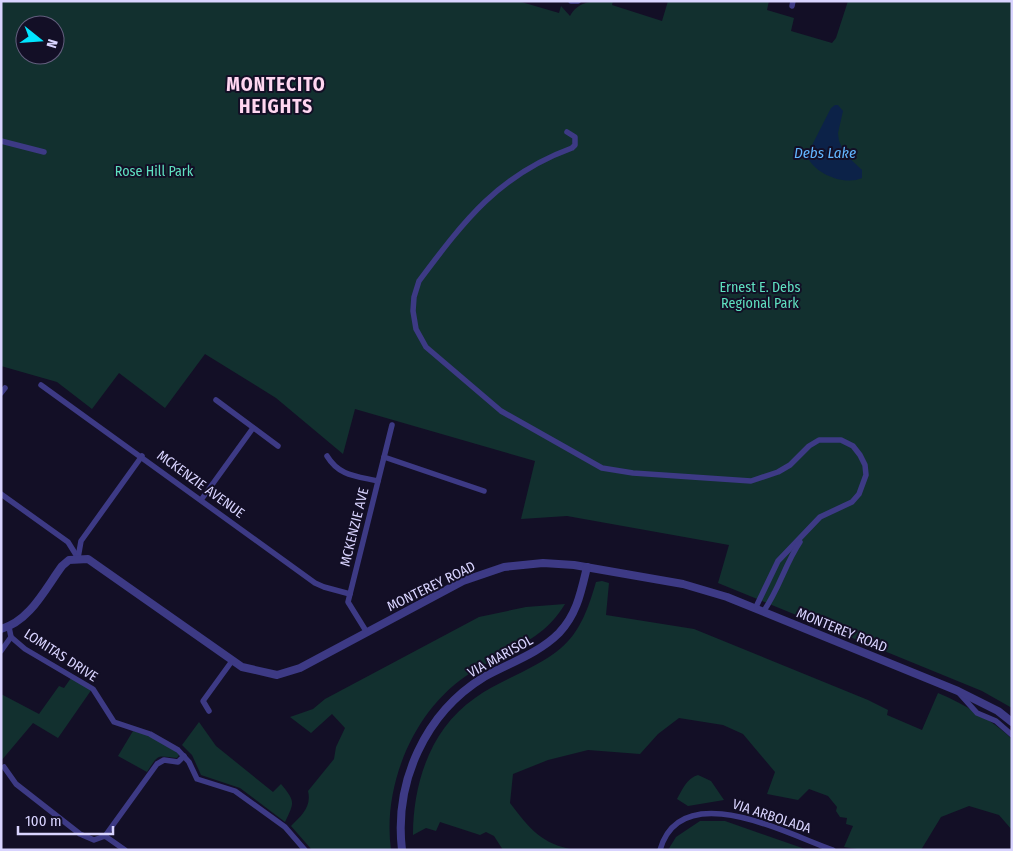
<svg xmlns="http://www.w3.org/2000/svg" width="1013" height="851" viewBox="0 0 1013 851" font-family="'Fira Sans Condensed',sans-serif">
<rect width="100%" height="100%" fill="#130f26"/>
<g fill="#12302f" fill-rule="evenodd">
<path d="M1 1H518L559 13 561 6 570 16C579 0 593 1 613 1L612 5 662 21 668 1H769L767 10 794 18 791 31 832 43 836 38 848 1H1012V708L982 691 718 583 729 545 567 516 521 519 535 461 355 409 343 454 276 398 205 354 165 408 119 373 92 409 57 382 1 366ZM25 25H55V55H25Z"/>
<path d="M602 581 609 583 606 615 694 629 868 700 888 710 887 715 922 730 938 693C964 704 992 720 1012 739V830L999 815 969 806 941 817 921 850H863L844 847 853 826 846 824 847 818 840 817 836 811 837 807 828 796 809 789 798 800 767 794 775 772 743 734 723 725 679 718 658 734 640 754 588 750 548 760 513 774 510 803C530 829 541 844 575 850H503L494 836 486 832 480 835 440 822 436 831 426 828 413 835C413 784 430 729 475 698 500 680 538 668 561 648 581 631 589 606 596 582Z"/>
<path d="M565 604C542 642 508 649 472 672 415 707 382 784 391 850H312L291 826C301 816 312 807 308 791L334 759 336 747 345 728 332 714 311 733 290 717 313 709 325 699 479 617 526 607Z"/>
<path d="M71 678 92 689 58 738 33 723 1 761V694L39 714 59 686 64 688Z"/>
<path d="M199 722 216 746 273 792 281 784C295 801 295 802 285 822L240 788 201 775 192 755 182 745Z"/>
<path d="M133 731C148 735 171 742 179 755L177 758C157 756 159 753 147 772L118 756Z"/>
<path d="M698 775 711 781 724 800 688 806 677 799C682 790 687 778 698 775Z"/>
<path d="M700 821H725L808 850H668L676 837Z"/>
</g>
<path fill="#0c2248" d="M835 105H838L843 111 838 133 839 141 845 154 862 170V178C845 186 813 174 807 155L831 108Z"/>
<g fill="none" stroke-linecap="round" stroke-linejoin="round">
<g stroke="#3d3a85" stroke-width="5.5">
<path d="M571 1H578"/>
<path d="M792 6 793 1"/>
<path d="M567 132 575 137V145L572 148C498 175 464 221 419 281L414 297 413 311 416 329 426 347 501 411 602 468 633 473 751 481 778 472 790 465 809 446 819 440H841L853 446 860 455 865 465 866 475 859 494 852 502 820 517 778 561 755 609"/>
<path d="M1 141 44 152"/>
<path d="M41 385 315 583 324 587 350 594"/>
<path d="M1 393 5 388"/>
<path d="M216 400 278 446"/>
<path d="M327 456C339 476 356 476 378 481"/>
<path d="M384 457 484 491"/>
<path d="M1 494 68 542 78 558"/>
<path d="M201 500 253 428"/>
<path d="M78 558 81 541 142 456"/>
<path d="M763 612C779 590 785 564 800 542"/>
<path d="M366 631 348 602 392 425"/>
<path d="M11 637 25 649 93 689 114 722 150 734 178 750 189 762 197 779 235 791 285 827 305 850"/>
<path d="M1 651 11 637 9 627"/>
<path d="M959 693 977 713 996 721 1012 735"/>
<path d="M209 711 203 701 232 661"/>
<path d="M4 767 16 784 80 834 94 840 105 836 125 850"/>
<path d="M105 836 157 764 164 760 178 762 184 756"/>
<path d="M660 850C681 776 789 835 833 850"/>
</g>
<g stroke="#3d3a85" stroke-width="8">
<path d="M1 629C30 621 45 589 62 566L69 560 88 559 242 667 277 675 300 668 463 581 504 567 543 563 574 565 683 584 727 597 958 691 998 711 1012 722"/>
<path d="M402 850C394 782 425 713 484 677 509 663 538 654 559 633 577 614 581 592 587 567"/>
</g>
</g>
<g text-anchor="middle" stroke-width="4" stroke-linejoin="round" paint-order="stroke">
<g font-size="14" fill="#5fe0c0" stroke="#130f26">
<text x="154" y="176">Rose Hill Park</text>
<text x="760" y="292">Ernest E. Debs<tspan x="760" dy="16">Regional Park</tspan></text>
</g>
<g font-size="14" fill="#d9d4ff" stroke="#130f26">
<text transform="translate(201 484) rotate(36)" y="5">MCKENZIE AVENUE</text>
<text transform="translate(354 527) rotate(-76)" y="5">MCKENZIE AVE</text>
<text transform="translate(431 586) rotate(-26)" y="5">MONTEREY ROAD</text>
<text transform="translate(842 630) rotate(22)" y="5">MONTEREY ROAD</text>
<text transform="translate(61 655) rotate(33)" y="5">LOMITAS DRIVE</text>
<text transform="translate(500 656) rotate(-29)" y="5">VIA MARISOL</text>
<text transform="translate(772 816) rotate(18)" y="5">VIA ARBOLADA</text>
</g>
<g font-size="15" font-style="italic" fill="#62b6ff" stroke="#130f26">
<text x="825" y="158">Debs Lake</text>
</g>
<g font-size="19" font-weight="bold" letter-spacing="1" fill="#ffd6f0" stroke="#130f26">
<text x="276" y="91">MONTECITO<tspan x="276" dy="22">HEIGHTS</tspan></text>
</g>
</g>
<rect width="1013" height="851" fill="none" stroke="#d9d4ff" stroke-width="5"/>
<g transform="translate(40 40) rotate(107)"><circle r="24" fill="#130f26" stroke="#625e7d"/>
<path d="M0-4L9 19L0 12L-9 19Z" fill="#00e5ff"/>
<text y="-8" font-size="14" font-weight="bold" text-anchor="middle" fill="#d9d4ff">N</text>
</g>
<path d="M18 826v8h95v-8" fill="none" stroke="#d9d4ff" stroke-width="2.5"/>
<text x="25" y="826" font-size="15" fill="#d9d4ff" stroke="#130f26" stroke-width="4" paint-order="stroke">100 m</text>
</svg>
